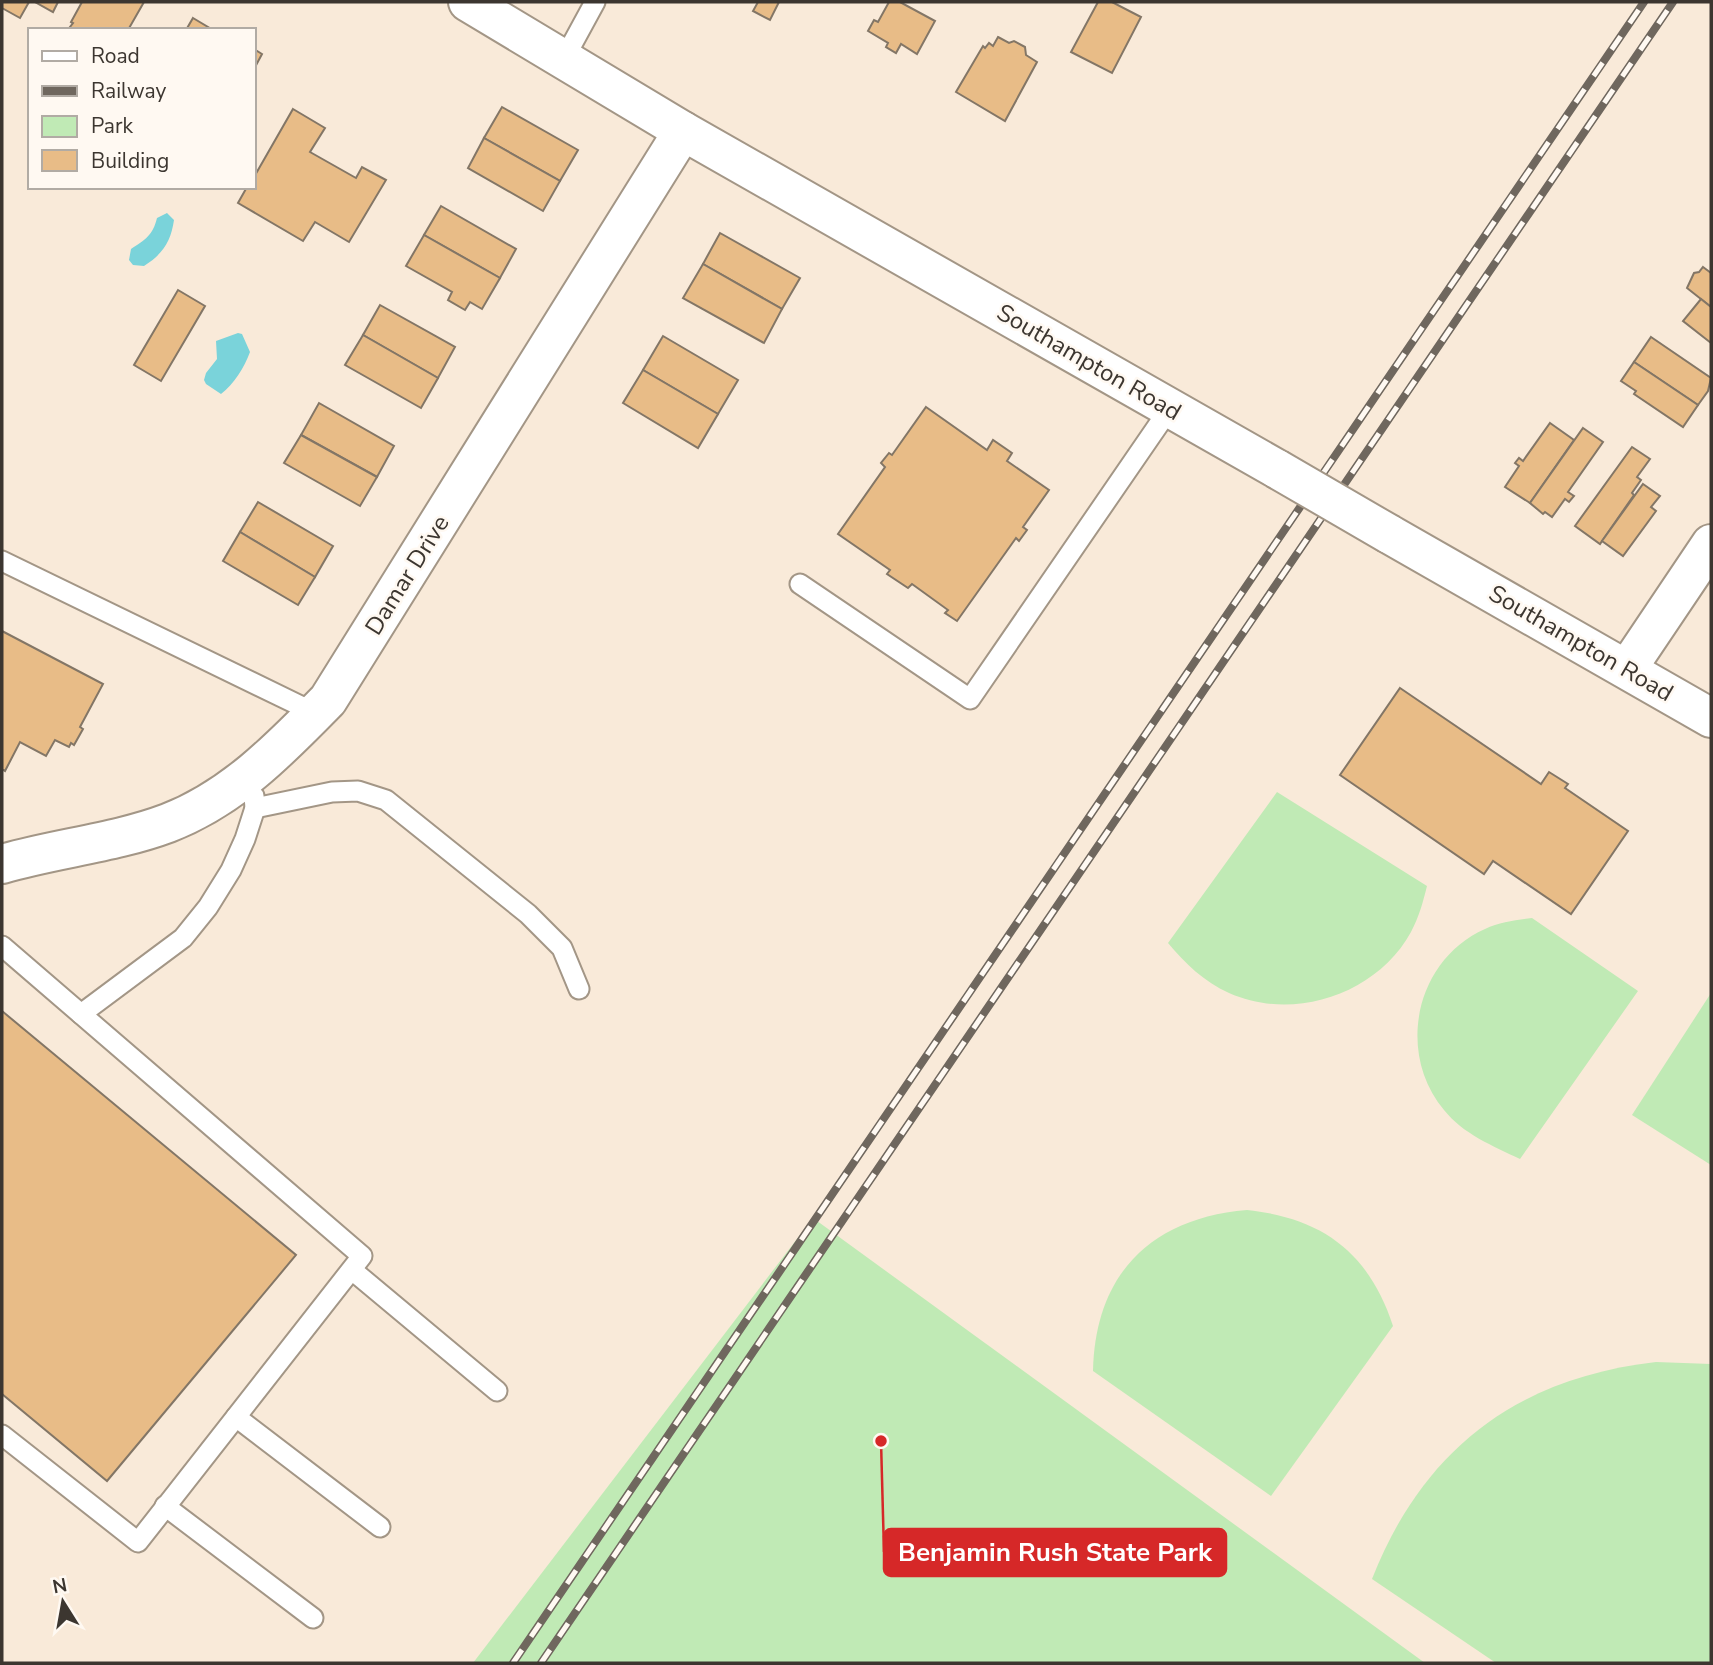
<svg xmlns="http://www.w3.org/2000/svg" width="1713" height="1665" viewBox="0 0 1713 1665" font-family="'Nunito Sans',sans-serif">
<rect width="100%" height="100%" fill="#f9ead9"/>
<g fill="#c0eab5">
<path d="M1277 792 1427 886C1423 902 1419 917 1411 932 1377 994 1294 1022 1229 993 1204 982 1185 963 1168 943Z"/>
<path d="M1532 918 1638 991 1520 1159C1493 1146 1463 1134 1444 1110 1396 1053 1415 960 1485 929 1500 922 1516 920 1532 918Z"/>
<path d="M1711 993V1165L1632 1115Z"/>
<path d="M1247 1210C1323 1218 1369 1253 1393 1326L1271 1496 1093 1371C1095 1274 1151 1218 1247 1210Z"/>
<path d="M813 1218 1425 1663H473Z"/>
<path d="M1656 1362 1711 1364V1663H1496L1372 1579C1423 1449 1517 1378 1656 1362Z"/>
</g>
<g fill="#7ad3da">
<path d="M167 213 174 220C171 241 163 254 144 266L133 265 129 260 131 249C145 240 153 235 157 218Z"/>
<path d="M238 333 242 334 250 352C244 368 234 384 221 394L206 384 204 380 206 373 217 359 216 341Z"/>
</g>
<g fill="#e8bc87" stroke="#837666" stroke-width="2">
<path d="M2 2H29L20 18 2 8Z"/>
<path d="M35 2H58L53 12Z"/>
<path d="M82 2H144L128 30H75L70 27 73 23 71 22Z"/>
<path d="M758 2H779L770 20 753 11Z"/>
<path d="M889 2H900L935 21 917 54 901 44 896 53 886 47 888 43 868 31 874 20 878 22Z"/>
<path d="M1098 2H1112L1141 17 1112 73 1071 52Z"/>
<path d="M193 18 213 30H186Z"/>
<path d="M998 37 1009 43 1014 41 1025 47 1026 55 1037 62 1005 121 956 92 983 46 985 48 989 43 993 46Z"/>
<path d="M254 49 262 54 254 69Z"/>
<path d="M502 107 578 150 560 181 484 138Z"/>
<path d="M293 109 325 128 310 152 356 178 362 167 386 180 349 242 315 222 303 241 238 203 247 187H254V177Z"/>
<path d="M484 138 560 181 543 211 468 168Z"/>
<path d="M441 206 516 249 500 278 424 235Z"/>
<path d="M720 233 800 278 782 309 703 264Z"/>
<path d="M424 235 500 278 482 309 470 302 465 310 448 300 452 292 406 266Z"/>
<path d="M703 264 782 309 764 343 683 298Z"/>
<path d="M1703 267 1711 273V307L1687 288 1694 273 1699 272Z"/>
<path d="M178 290 205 306 161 381 134 365Z"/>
<path d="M1701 299 1711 307V343L1683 321Z"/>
<path d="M380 305 455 347 438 378 363 335Z"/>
<path d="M363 335 438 378 421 408 345 365Z"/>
<path d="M663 336 738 380 718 414 643 370Z"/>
<path d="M1651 337 1711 378 1708 391 1698 405 1634 362Z"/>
<path d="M1634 362 1698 405 1683 427 1634 394 1636 391 1621 381Z"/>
<path d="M643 370 718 414 698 448 623 403Z"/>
<path d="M319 403 394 446 377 477 301 435Z"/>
<path d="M926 407 987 450 993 440 1012 453 1007 461 1049 490 1023 527 1027 530 1019 541 1016 538 957 621 945 613 948 610 912 584 908 588 887 574 890 570 838 534 885 467 881 463 889 453 892 455Z"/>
<path d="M1550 423 1574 440 1530 503 1505 487 1519 466 1515 463 1519 458 1523 461Z"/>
<path d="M1583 428 1603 442 1568 492 1574 496 1569 502 1565 499 1552 517 1545 512 1543 514 1530 503Z"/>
<path d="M301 435 377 477 360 506 284 463Z"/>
<path d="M1632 447 1650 459 1637 477 1641 480 1632 493 1634 495 1600 544 1575 526Z"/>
<path d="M1643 484 1660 496 1651 507 1656 511 1623 556 1602 541Z"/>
<path d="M258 502 333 546 315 577 240 532Z"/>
<path d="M240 532 315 577 298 605 223 561Z"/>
<path d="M2 631 103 684 80 727 83 729 74 745 71 743 69 747 55 740 46 756 20 742 5 771 2 769Z"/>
<path d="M1400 688 1541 784 1549 772 1568 784 1565 788 1628 831 1571 914 1493 861 1484 874 1340 775Z"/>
<path d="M2 1011 296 1255 107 1481 2 1394Z"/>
</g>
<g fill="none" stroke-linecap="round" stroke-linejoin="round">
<defs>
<g id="lane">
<path d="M564 59 595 2"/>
<path d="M2 561 315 713"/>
<path d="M800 584 970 699 1170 408"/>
<path d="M255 808 332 792 358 791 386 800 528 914 562 948 579 989"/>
<path d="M2 946 362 1256 138 1542 2 1435"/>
<path d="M81 1014 183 938 208 907 231 870 245 839 255 808 254 796"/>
<path d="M352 1270 497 1391"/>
<path d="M236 1417 380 1527"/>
<path d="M165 1506 313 1618"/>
</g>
<g id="street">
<path d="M1627 669 1711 544"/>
<path d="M2 864C56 848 115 843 168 823 233 798 281 748 328 700L683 131"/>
</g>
<g id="secondary">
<path d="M468 2 683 131 1277 469"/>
<path d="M1389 534 1711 718"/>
</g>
</defs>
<use href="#lane" stroke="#a39686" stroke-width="23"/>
<use href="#street" stroke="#a39686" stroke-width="42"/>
<use href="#secondary" stroke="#a39686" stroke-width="42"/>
<use href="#lane" stroke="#fff" stroke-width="19"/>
<use href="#street" stroke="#fff" stroke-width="38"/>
<use href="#secondary" stroke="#fff" stroke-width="38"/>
<defs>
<g id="rail">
<path d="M513 1663 1644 2"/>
<path d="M541 1663 1673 2"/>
</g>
</defs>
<use href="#rail" stroke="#6f675e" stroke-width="8"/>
<use href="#rail" stroke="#fff9f2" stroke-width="5" stroke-dasharray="16" stroke-linecap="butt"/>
<defs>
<path id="secondary-bridge" d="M1277 469 1389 534"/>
</defs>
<use href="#secondary-bridge" stroke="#a39686" stroke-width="42" stroke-linecap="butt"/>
<use href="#secondary-bridge" stroke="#fff" stroke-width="38"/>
</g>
<g text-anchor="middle" stroke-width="5" stroke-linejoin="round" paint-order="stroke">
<g font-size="24" fill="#3c3630" stroke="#fff9f2">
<text transform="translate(1089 362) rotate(30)" y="8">Southampton Road</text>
<text transform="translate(407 575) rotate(-58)" y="8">Damar Drive</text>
<text transform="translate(1581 643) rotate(30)" y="8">Southampton Road</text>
</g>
</g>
<path fill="none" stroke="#d62828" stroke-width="2.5" d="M881 1441L884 1552"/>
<circle fill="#d62828" stroke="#fff9f2" stroke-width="2.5" cx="881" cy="1441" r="7"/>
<rect fill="#d62828" stroke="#d62828" stroke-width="2.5" x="884" y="1529" width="342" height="47" rx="7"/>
<g font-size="26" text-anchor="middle" font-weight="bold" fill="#fff">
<text x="1055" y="1561">Benjamin Rush State Park</text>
</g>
<rect width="1713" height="1665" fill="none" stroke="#3c3630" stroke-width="7"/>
<rect x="28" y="28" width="228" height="161" fill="#fff9f2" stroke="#b1aba4" stroke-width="2"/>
<rect x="42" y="51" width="35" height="10" fill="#ffffff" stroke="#b1aba4" stroke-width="2"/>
<text x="91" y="63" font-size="21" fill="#3c3630">Road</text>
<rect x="42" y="86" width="35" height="10" fill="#6f675e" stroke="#b1aba4" stroke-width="2"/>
<text x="91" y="98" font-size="21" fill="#3c3630">Railway</text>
<rect x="42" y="116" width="35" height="21" fill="#c0eab5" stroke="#b1aba4" stroke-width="2"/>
<text x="91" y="133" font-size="21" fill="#3c3630">Park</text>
<rect x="42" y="150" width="35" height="21" fill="#e8bc87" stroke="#b1aba4" stroke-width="2"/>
<text x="91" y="168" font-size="21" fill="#3c3630">Building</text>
<g transform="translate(63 1602) rotate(349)" stroke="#fff9f2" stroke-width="5" paint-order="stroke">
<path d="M0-5L12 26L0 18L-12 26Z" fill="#3c3630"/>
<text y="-10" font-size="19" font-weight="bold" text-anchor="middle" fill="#3c3630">N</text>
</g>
</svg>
